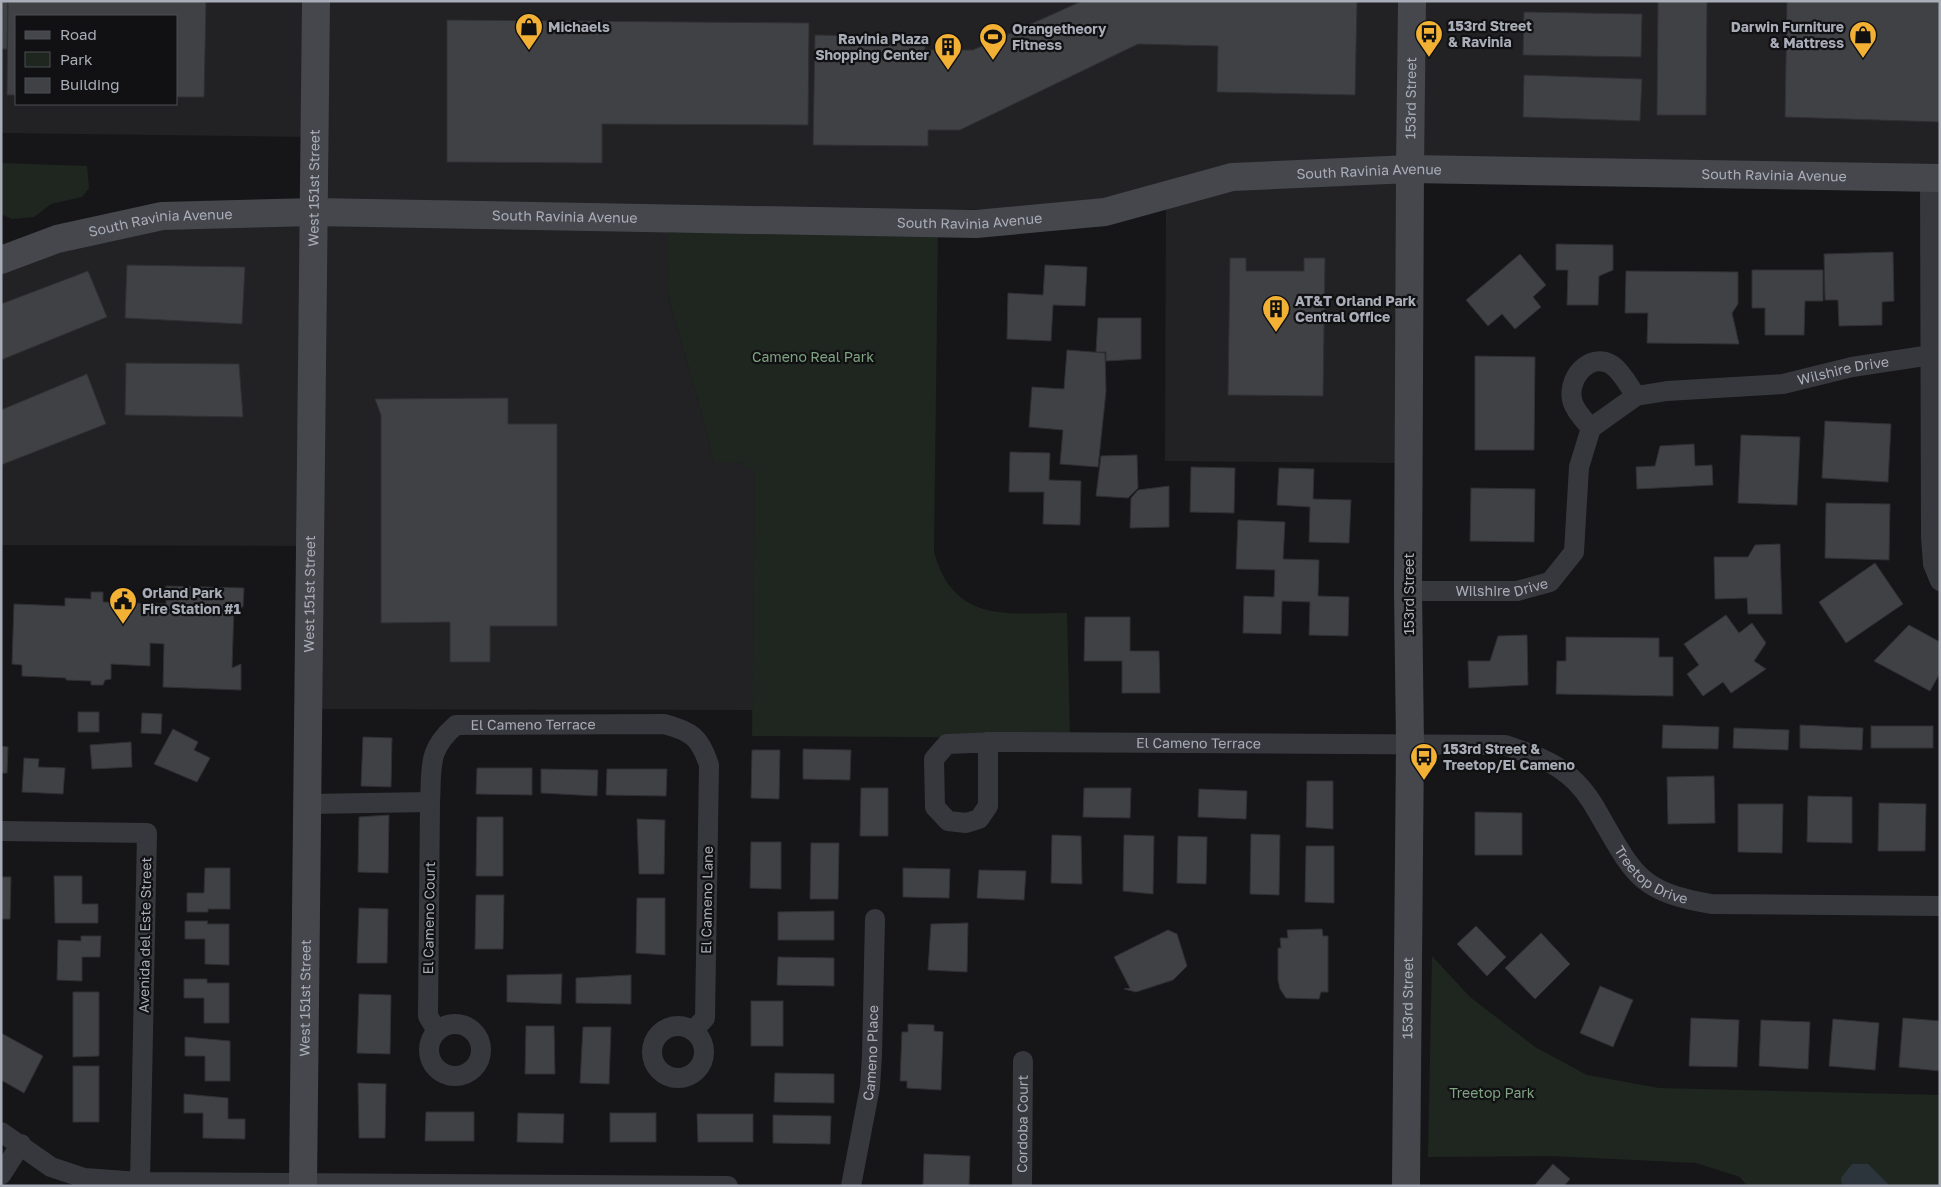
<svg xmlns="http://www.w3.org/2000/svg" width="1941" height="1187" viewBox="0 0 1941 1187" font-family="'Golos Text',sans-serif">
<rect width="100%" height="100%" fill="#161618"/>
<g fill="#222225" fill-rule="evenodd">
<path d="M1 1H309L307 137 1 133ZM16 16H176V104H16Z"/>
<path d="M325 1H1408L1406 166 1103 208 688 213 317 206Z"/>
<path d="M1420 1H1940V171L1416 162Z"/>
<path d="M1403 176 1404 463 1165 461 1166 201 1231 181Z"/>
<path d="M304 219 301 546 1 545V270L56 247 162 225Z"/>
<path d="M317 220 669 223 667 292 706 429 713 462H739L755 470 753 710 315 709Z"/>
</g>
<g fill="#1e261f">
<path d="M1 163 87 166 89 188 82 197 51 204 34 217 12 219 1 214Z"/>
<path d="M668 233 938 234 934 552C954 624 1007 613 1067 613L1070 738 752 736 755 471 739 462H713L706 429 667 292Z"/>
<path d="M1432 956 1470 997 1535 1047 1587 1075 1659 1088 1940 1095V1186H1747L1740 1177 1696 1163 1551 1156 1428 1157Z"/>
</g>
<path fill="#2c353c" d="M1852 1164H1868L1890 1186H1842L1841 1178Z"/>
<g fill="#404145" stroke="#303034">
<path d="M1 1H8L7 49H1Z"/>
<path d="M8 1H206L204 97H176V16H16V95H7Z"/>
<path d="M1082 1H1357L1355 95 1217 92 1218 46 1138 44 960 130H928V146L813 145 815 35 925 37V50H973Z"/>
<path d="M1658 1H1707L1706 115H1657Z"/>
<path d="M1787 1H1940V122L1785 117Z"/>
<path d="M1524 12 1642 14 1641 57 1523 55Z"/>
<path d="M447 20 809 23 808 125 602 124V163L447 162Z"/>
<path d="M1524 75 1642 79 1640 121 1523 117Z"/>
<path d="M1556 244 1613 245V270L1599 276 1598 305H1567L1568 270H1556Z"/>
<path d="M1893 252 1894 301 1882 302V325L1839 326 1838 300H1825L1824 254Z"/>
<path d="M1520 254 1546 285 1533 297 1541 307 1515 329 1502 314 1488 326 1466 300Z"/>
<path d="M1230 258H1246V271H1304V258H1325L1323 396 1228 395Z"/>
<path d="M127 265 245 267 242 324 125 318Z"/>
<path d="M1045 265 1087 267 1085 306 1053 305 1051 341 1007 339 1008 293 1043 295Z"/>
<path d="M1752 270H1823V301H1805L1804 335H1765V308H1752Z"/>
<path d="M88 271 107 317 1 360V304Z"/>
<path d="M1626 271 1738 272V304L1732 313 1739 344 1647 343 1648 313H1625Z"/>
<path d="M1098 318H1141V359L1106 361V352H1096Z"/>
<path d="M1067 350 1105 353 1106 391 1098 467 1060 464 1063 430 1029 427 1032 387 1064 389Z"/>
<path d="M1475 356 1535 357 1534 450H1475Z"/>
<path d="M126 363 239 364 243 417 125 415Z"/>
<path d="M87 374 106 424 1 465V410Z"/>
<path d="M508 398V424H557V626H490V662H450V622L381 623V415L375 399Z"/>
<path d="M1825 421 1891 424 1888 482 1822 478Z"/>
<path d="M1741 435 1800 437 1797 505 1738 503Z"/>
<path d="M1694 444 1695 466 1712 465 1713 485 1637 489 1636 467 1655 466 1660 446Z"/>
<path d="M1010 452 1050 453 1049 480 1081 481 1080 525 1043 524 1044 492H1009Z"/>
<path d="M1137 455 1138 488 1128 498 1096 496 1101 456Z"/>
<path d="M1191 467 1235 468 1234 513 1190 512Z"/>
<path d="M1279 468 1314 469 1313 499 1351 500 1349 543 1309 542 1310 507 1277 505Z"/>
<path d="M1169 486V527L1130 528 1131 498 1138 490Z"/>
<path d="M1471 488 1535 489 1534 542 1470 541Z"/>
<path d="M1826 503 1890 504 1889 560 1825 558Z"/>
<path d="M1238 520 1285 522 1283 559 1319 560 1318 596 1349 597 1348 636 1309 635 1310 602 1282 601 1281 634 1243 633 1244 596 1274 597 1275 570 1236 569Z"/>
<path d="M1780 544 1782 614H1748L1747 598 1715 599 1714 557H1748L1755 545Z"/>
<path d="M1875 563 1903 604 1846 643 1819 602Z"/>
<path d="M166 586 244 588 243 607H234L232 668 241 664V690L163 687 164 644 150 643V666L111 664V679L105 680 103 685H91V681L66 680V678L22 676V665L12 664 14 604 65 606V598L91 599V592H103V602L166 604Z"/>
<path d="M1726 615 1739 633 1752 623 1766 643 1754 661 1766 669 1731 693 1723 682 1703 696 1687 674 1699 665 1684 644Z"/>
<path d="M1085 617H1130V651H1159L1160 693H1122V661H1084Z"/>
<path d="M1909 625 1940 642V673L1930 691 1874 661Z"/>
<path d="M1527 635 1528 685 1469 688 1468 661H1490L1498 636Z"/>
<path d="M1566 637 1659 638V657H1673V696L1556 694 1557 661H1566Z"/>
<rect x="78" y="712" width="21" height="20"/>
<path d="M142 713 162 714 161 734 141 733Z"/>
<path d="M1663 725 1719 727 1718 749 1662 748Z"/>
<path d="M1800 725 1863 728 1862 750 1800 748Z"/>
<rect x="1871" y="726" width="62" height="22"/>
<path d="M1734 728 1789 730 1788 750 1733 748Z"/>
<path d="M173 729 198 742 194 750 210 758 197 782 154 764Z"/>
<path d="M363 737 392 738 391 787 361 786Z"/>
<path d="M131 742 132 767 92 769 90 745Z"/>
<path d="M1 746 8 747 7 773H1Z"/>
<path d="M803 749 851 750 850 780 803 779Z"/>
<path d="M752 750H780L779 799 751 798Z"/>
<path d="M24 758 39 759 38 767 65 768 63 794 22 792Z"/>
<path d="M477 768H532V795L476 794Z"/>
<path d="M541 769 598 770 597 796 541 793Z"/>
<path d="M607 769H667L666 796 606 795Z"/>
<path d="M1714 776 1715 823 1668 824 1667 777Z"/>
<path d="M1307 781H1333V829L1306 827Z"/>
<path d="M861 788H888V836H860Z"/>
<path d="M1084 788H1131L1130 818 1083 817Z"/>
<path d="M1199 789 1247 791 1246 819 1198 817Z"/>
<path d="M1808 796 1852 797V843L1807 842Z"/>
<path d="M1879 803 1926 804 1925 851H1878Z"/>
<path d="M1738 804H1783L1782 853 1738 852Z"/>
<path d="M1475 812 1522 813V855H1475Z"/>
<path d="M389 815 388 873 358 872 359 817Z"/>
<path d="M477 817H503V876H476Z"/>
<path d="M637 819 665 820 664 874H639Z"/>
<path d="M1251 834 1280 835 1279 895 1250 894Z"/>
<path d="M1052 835 1081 836 1082 884 1051 883Z"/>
<path d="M1124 835 1154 836 1153 894 1123 891Z"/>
<path d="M1178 836 1207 837 1206 884 1177 883Z"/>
<path d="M751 842H781V889L750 888Z"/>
<path d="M811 843H839L838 899H810Z"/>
<path d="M1306 846H1334V903L1305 902Z"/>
<path d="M205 868H230V909H208V912H187V893H204Z"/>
<path d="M903 868 950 869 949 898 903 897Z"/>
<path d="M979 870 1026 871 1024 900 977 898Z"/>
<path d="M54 876H82V904H98V923H55Z"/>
<path d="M1 877H11L10 919H1Z"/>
<path d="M476 895H504L503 949H475Z"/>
<path d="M637 898H665V955L636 953Z"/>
<path d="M359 908 388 909 387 963H357Z"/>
<path d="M834 911V940H778V912Z"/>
<path d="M185 921H208L207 924H229V965L205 964V939H185Z"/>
<path d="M968 923 967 972 928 970 931 924Z"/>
<path d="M1476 926 1506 957 1487 976 1457 944Z"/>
<path d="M1322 929 1323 936H1328V992H1321L1319 999 1286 998 1280 989 1278 980V948H1281L1280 938H1288L1287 930Z"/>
<path d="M1168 930 1177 934 1187 966 1173 980 1136 992 1124 989 1130 988 1114 957Z"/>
<path d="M1541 933 1570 964 1535 999 1505 968Z"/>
<path d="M81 936H101L100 957H82V981L57 980 58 940 81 941Z"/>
<path d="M778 957 834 958V986L777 985Z"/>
<path d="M562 974 561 1004 507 1002V975Z"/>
<path d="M631 975V1004L576 1003V978Z"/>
<path d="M184 979H207V983H229V1023H204V998H184Z"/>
<path d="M1600 986 1633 1000 1613 1047 1580 1033Z"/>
<path d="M73 992H99V1056L73 1057Z"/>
<path d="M359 994 391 995 390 1054 357 1053Z"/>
<rect x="751" y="1001" width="32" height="45"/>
<path d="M1691 1018 1739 1020 1737 1067 1689 1066Z"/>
<path d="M1903 1018 1940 1021V1071L1899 1067Z"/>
<path d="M1833 1019 1879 1023 1875 1070 1829 1066Z"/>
<path d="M1761 1020 1810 1022 1808 1069 1759 1066Z"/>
<path d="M908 1024 934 1025V1031L943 1032 941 1090 907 1088V1081H900L902 1032H908Z"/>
<path d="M526 1026H554L555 1074H525Z"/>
<path d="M583 1027H611L609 1084 580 1083Z"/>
<path d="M1 1033 43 1056 24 1093 1 1080Z"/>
<path d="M185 1037 230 1041V1081H205V1056H185Z"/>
<rect x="73" y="1066" width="26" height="56"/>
<path d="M775 1073 834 1074V1103L774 1102Z"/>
<path d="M358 1083 386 1084 385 1138H359Z"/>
<path d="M184 1094 228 1098V1119H245V1139L203 1138V1113H184Z"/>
<path d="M426 1112H474V1141H425Z"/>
<path d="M518 1113 564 1114 563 1143 517 1142Z"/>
<rect x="610" y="1113" width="46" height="29"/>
<path d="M697 1114H753V1142H698Z"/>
<path d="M773 1115 831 1116 830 1144 773 1143Z"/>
<path d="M924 1154 970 1156 969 1186H923Z"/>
<path d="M1553 1164 1570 1179 1564 1186H1534Z"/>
</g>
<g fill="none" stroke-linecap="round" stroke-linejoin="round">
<g stroke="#37383d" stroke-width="20">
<path d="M1930 178 1931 537 1933 564 1940 581"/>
<path d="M1591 428C1584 420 1576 412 1573 403 1565 380 1589 351 1612 365 1622 372 1629 386 1636 396"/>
<path id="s1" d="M1408 591H1517L1550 582 1574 552 1579 467 1591 428 1636 396 1667 391 1783 384 1852 367 1931 355"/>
<path id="s2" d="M988 742V806L979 819 966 823 948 821 935 807 934 759 947 744 997 742 1505 745C1527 753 1549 759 1567 774 1581 785 1592 801 1600 816 1634 875 1640 892 1711 904L1940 906"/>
<path d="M430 802 428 1016 437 1031"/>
<path id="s3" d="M307 804 430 802C432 766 427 750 456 725L664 724C691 731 700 737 709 765L705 1018 693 1031"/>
<path d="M1 831 147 833 140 1182"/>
<circle cx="455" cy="1050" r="26"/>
<circle cx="678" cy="1052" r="26"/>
<path d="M1 1132 51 1167 84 1178 140 1182 728 1186"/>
<path d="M1 1175 21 1144"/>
<path id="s4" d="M851 1186 870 1087 872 1055 875 919"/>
<path id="s5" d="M1022 1186 1023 1061"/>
</g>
<g stroke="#45474d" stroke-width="28">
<path id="s6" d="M1 260 57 239 162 216 314 212 976 224 1105 212 1232 177 1410 169 1940 178"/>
<path id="s7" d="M303 1186 316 1"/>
<path id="s8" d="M1406 1186 1410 744 1408 591 1410 169 1412 1"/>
</g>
</g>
<defs>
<symbol id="shop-pin" viewBox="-11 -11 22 30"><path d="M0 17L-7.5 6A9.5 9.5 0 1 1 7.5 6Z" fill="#f2b134" stroke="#111113"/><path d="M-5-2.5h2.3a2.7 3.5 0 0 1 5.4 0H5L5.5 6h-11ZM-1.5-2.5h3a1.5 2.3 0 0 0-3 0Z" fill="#111"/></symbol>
<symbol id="bus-pin" viewBox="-11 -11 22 30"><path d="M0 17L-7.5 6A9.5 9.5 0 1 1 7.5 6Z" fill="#f2b134" stroke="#111113"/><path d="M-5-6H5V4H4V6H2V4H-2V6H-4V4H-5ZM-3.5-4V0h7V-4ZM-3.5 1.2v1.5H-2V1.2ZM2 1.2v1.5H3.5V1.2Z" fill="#111"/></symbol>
<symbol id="stadium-pin" viewBox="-11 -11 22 30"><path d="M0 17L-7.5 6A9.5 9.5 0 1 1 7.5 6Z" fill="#f2b134" stroke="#111113"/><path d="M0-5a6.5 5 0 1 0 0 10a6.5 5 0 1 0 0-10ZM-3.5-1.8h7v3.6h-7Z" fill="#111"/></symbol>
<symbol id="building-pin" viewBox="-11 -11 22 30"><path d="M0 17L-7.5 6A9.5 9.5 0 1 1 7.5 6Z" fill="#f2b134" stroke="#111113"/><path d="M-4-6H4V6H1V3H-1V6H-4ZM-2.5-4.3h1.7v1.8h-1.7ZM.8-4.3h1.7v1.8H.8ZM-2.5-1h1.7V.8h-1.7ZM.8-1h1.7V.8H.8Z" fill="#111"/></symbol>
<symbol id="civic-pin" viewBox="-11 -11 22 30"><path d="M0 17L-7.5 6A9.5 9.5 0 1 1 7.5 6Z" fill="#f2b134" stroke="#111113"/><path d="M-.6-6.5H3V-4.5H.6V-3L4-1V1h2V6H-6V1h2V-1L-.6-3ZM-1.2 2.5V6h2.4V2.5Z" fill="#111"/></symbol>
</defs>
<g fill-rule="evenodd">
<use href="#shop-pin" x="513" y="11" width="32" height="43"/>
<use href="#bus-pin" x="1413" y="18" width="32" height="43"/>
<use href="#shop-pin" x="1847" y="19" width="32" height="43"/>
<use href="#stadium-pin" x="977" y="21" width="32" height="43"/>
<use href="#building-pin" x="932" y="31" width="32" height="43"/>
<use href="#building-pin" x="1260" y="293" width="32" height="43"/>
<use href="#civic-pin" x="107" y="585" width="32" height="43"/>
<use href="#bus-pin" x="1408" y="741" width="32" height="43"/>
</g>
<g text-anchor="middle" stroke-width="4.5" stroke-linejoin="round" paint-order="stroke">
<g font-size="14" font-weight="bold" fill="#a8adb8" stroke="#111113" text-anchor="start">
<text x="1448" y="31">153rd Street<tspan x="1448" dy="16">&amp; Ravinia</tspan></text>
<text x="548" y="32">Michaels</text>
<text x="1844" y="32" text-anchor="end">Darwin Furniture<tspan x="1844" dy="16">&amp; Mattress</tspan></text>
<text x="1012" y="34">Orangetheory<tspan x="1012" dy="16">Fitness</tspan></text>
<text x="929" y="44" text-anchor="end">Ravinia Plaza<tspan x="929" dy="16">Shopping Center</tspan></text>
<text x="1295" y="306">AT&amp;T Orland Park<tspan x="1295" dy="16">Central Office</tspan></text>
<text x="142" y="598">Orland Park<tspan x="142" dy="16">Fire Station #1</tspan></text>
<text x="1443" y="754">153rd Street &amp;<tspan x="1443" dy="16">Treetop/El Cameno</tspan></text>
</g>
<g font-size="14" fill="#a8adb8" stroke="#111113">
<text dy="5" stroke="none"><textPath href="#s8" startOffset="1088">153rd Street</textPath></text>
<text dy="5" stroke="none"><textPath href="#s6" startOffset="1380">South Ravinia Avenue</textPath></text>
<text dy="5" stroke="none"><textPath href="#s6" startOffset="1785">South Ravinia Avenue</textPath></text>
<text dy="5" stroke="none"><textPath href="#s7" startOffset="998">West 151st Street</textPath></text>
<text dy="5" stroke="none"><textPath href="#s6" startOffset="570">South Ravinia Avenue</textPath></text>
<text dy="5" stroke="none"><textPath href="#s6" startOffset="975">South Ravinia Avenue</textPath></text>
<text dy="5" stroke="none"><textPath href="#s6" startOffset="165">South Ravinia Avenue</textPath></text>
<text dy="5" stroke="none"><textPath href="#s1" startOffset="572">Wilshire Drive</textPath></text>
<text dy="5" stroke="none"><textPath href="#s1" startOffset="94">Wilshire Drive</textPath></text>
<text dy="5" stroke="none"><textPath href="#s7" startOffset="592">West 151st Street</textPath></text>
<text transform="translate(1409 594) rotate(-90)" y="5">153rd Street</text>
<text dy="5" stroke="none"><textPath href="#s3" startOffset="285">El Cameno Terrace</textPath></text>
<text dy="5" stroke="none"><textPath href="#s2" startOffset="450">El Cameno Terrace</textPath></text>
<text dy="5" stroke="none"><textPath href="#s2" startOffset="960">Treetop Drive</textPath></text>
<text transform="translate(707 900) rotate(-89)" y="5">El Cameno Lane</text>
<text transform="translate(429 918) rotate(-89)" y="5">El Cameno Court</text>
<text transform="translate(145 935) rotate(-89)" y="5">Avenida del Este Street</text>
<text dy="5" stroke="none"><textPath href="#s7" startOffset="188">West 151st Street</textPath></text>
<text dy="5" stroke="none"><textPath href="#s8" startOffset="188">153rd Street</textPath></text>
<text dy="5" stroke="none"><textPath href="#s4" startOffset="135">Cameno Place</textPath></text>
<text dy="5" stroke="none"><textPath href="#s5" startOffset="62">Cordoba Court</textPath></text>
</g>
<g font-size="14" fill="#7fa381" stroke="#111113">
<text x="813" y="362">Cameno Real Park</text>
<text x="1492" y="1098">Treetop Park</text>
</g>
</g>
<rect width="1941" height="1187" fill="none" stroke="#a8adb8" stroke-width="5"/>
<rect x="15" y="15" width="162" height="90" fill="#111113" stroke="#4d4f55"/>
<rect x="25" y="31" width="25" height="8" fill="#45474d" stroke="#4d4f55"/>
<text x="60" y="40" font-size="15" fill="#a8adb8">Road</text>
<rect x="25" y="52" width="25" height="15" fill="#1e261f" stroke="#4d4f55"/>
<text x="60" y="65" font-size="15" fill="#a8adb8">Park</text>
<rect x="25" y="78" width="25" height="15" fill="#404145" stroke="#4d4f55"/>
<text x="60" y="90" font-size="15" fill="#a8adb8">Building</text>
</svg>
